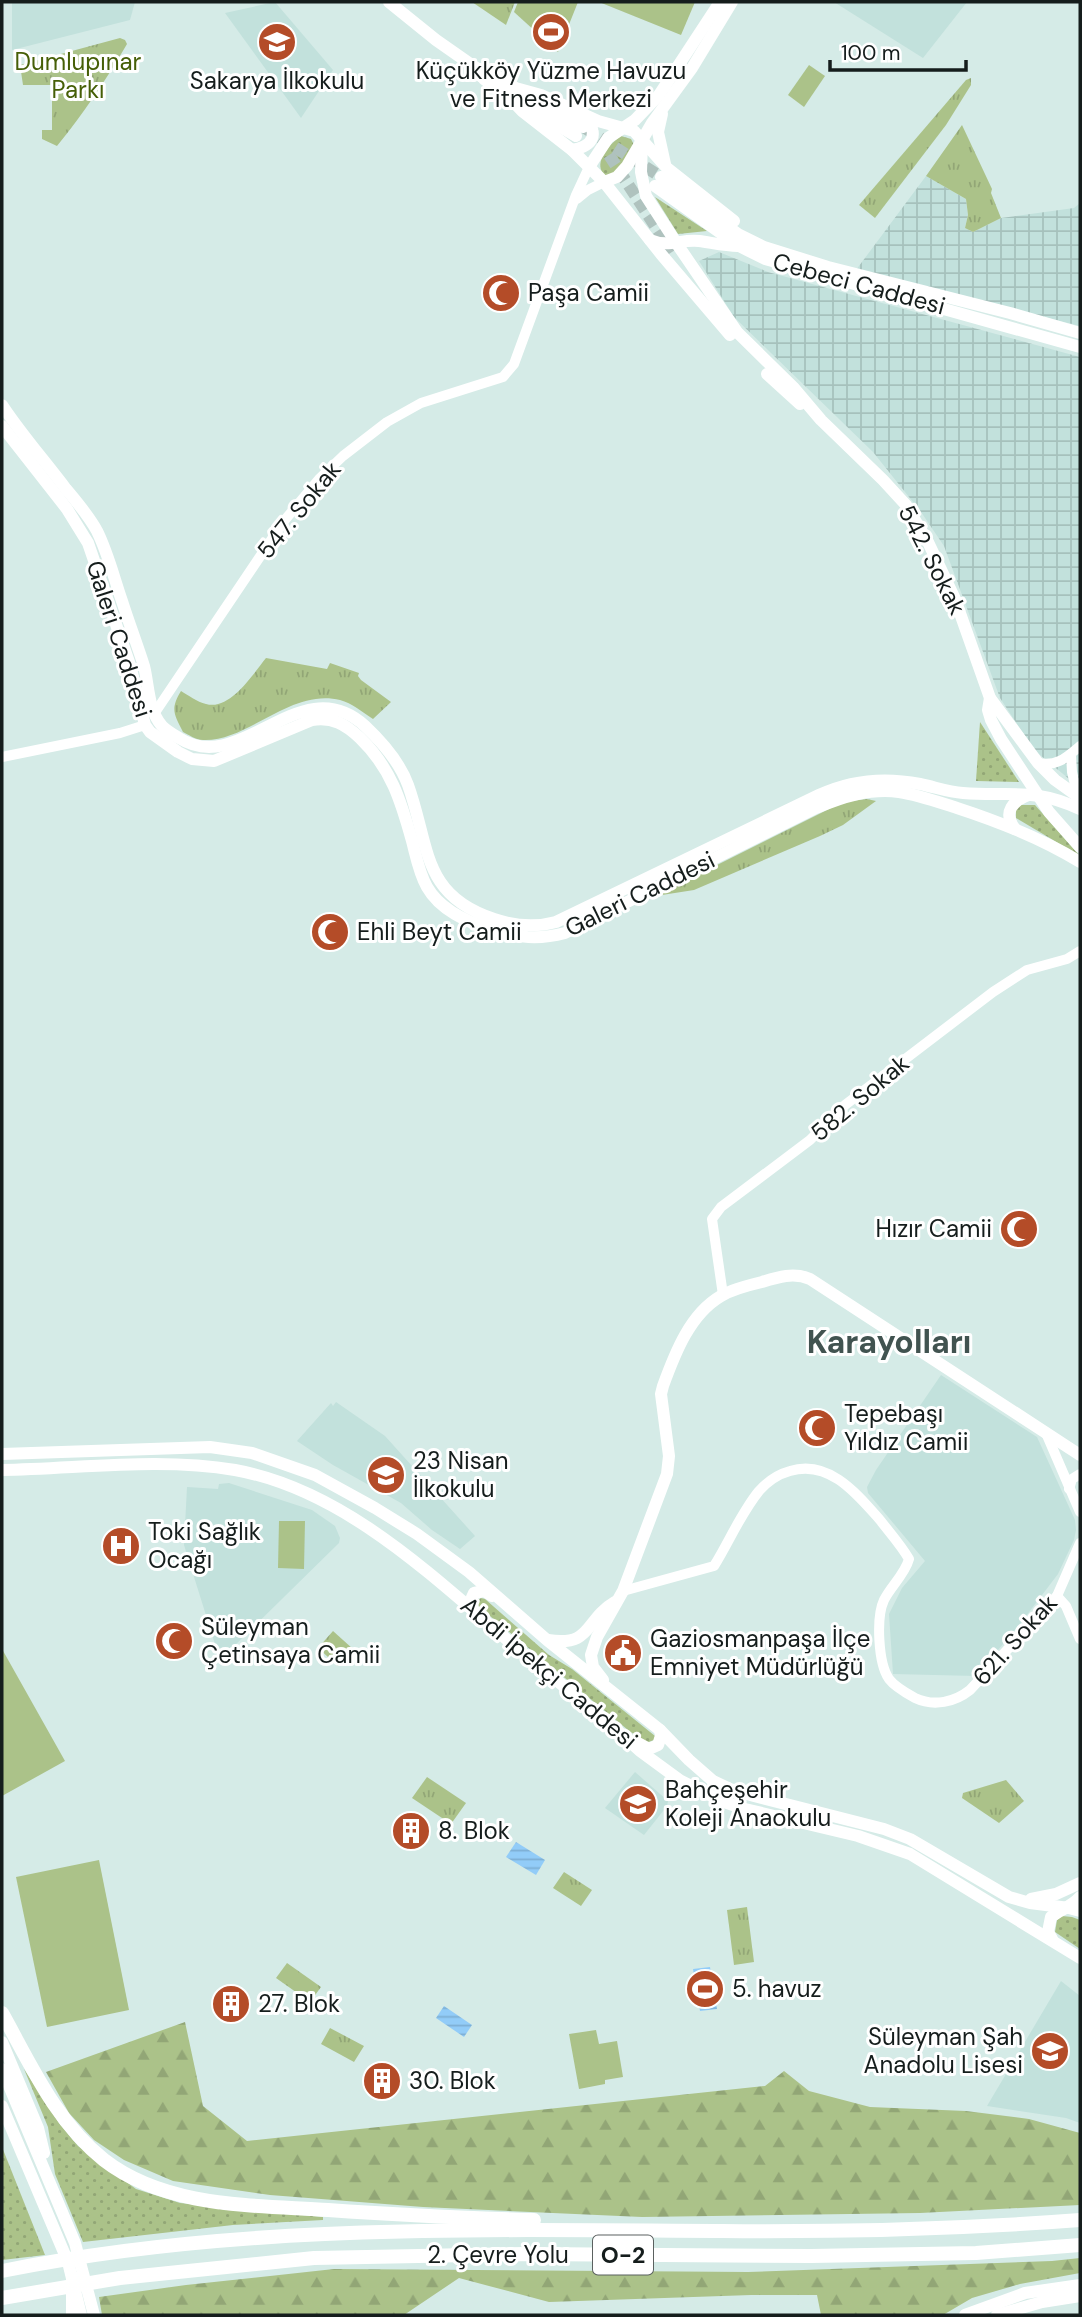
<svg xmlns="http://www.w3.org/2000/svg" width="1082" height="2317" viewBox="0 0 1082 2317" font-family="'DM Sans',sans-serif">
<defs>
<pattern id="industrial-grid" width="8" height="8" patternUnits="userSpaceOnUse" patternTransform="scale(1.75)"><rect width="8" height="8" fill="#c2e1dc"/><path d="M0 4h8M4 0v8" fill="none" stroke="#a6c1bc"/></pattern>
<pattern id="grass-dots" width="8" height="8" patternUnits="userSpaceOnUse" patternTransform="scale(1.75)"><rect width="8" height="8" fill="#abc289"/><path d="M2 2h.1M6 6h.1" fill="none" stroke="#92a676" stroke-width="1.8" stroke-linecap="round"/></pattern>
<pattern id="forest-firs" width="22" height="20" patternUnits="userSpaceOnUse" patternTransform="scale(1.75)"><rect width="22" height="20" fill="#abc289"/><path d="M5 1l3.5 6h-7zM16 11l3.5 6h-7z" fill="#92a676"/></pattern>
<pattern id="park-tufts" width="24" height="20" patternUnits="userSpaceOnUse" patternTransform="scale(1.75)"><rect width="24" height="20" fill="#abc289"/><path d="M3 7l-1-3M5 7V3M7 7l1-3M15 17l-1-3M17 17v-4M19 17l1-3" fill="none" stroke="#92a676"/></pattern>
<pattern id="water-rules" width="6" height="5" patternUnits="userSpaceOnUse" patternTransform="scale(1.75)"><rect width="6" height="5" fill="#92ccf8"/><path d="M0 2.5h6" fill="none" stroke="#7dafd4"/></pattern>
</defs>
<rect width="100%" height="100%" fill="#d5ebe7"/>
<g fill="#c2e1dc">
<path d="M12 2H135L130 20 12 50Z"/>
<path d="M275 2 333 70 301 118 225 13Z"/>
<path d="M834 2H967L923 58Z"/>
<path d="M941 1375 1037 1437 1075 1520 1076 1530 1074 1540 1058 1574 1020 1624 976 1676 893 1674 889 1614 902 1588 925 1561 868 1493 867 1487 876 1470Z"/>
<path d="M336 1402 385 1436 475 1536 460 1549 432 1530 401 1503 333 1465 297 1441 331 1403 333 1406Z"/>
<path d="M229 1483 312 1510 335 1526 340 1538 339 1543 220 1660 184 1545 187 1487 218 1489 219 1484Z"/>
<path d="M635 1772 668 1801 667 1806 644 1835 605 1808Z"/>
<path d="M1061 1981 1080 1996V2123L1066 2118 987 2106Z"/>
</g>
<g fill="url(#industrial-grid)">
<path d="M926 176 966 199 968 215 965 228 973 232 1001 218 1074 208 1080 203V326L856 270Z"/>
<path d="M719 252 768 272 1080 357V788L1034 750 1000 698 944 546 921 512 873 452 734 317 699 261Z"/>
</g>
<g fill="url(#grass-dots)">
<path d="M621 136 631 139 634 145 619 171 606 176C591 165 609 144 621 136Z"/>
<path d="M655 197 707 231 678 234Z"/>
<path d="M980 722 1019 782 976 781Z"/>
<path d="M1021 805H1035L1080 856 1016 818V809Z"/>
<path d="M481 1598 485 1599 549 1655 572 1669 655 1736 654 1740 646 1743 628 1730 479 1607 477 1601Z"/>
<path d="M1062 1916 1072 1917 1080 1920V1949L1055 1932 1057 1920Z"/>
<path d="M24 2069 59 2123 78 2146 136 2189 180 2203 323 2217V2220L233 2225 83 2242 55 2174 48 2127Z"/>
<path d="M2 2147 45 2255 2 2260Z"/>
</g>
<g fill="url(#forest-firs)">
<path d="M185 2022 203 2106 247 2141 765 2086 784 2071 809 2091 870 2107 966 2111 1029 2119 1080 2133V2205L920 2213 642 2217 423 2207 270 2195 173 2181 124 2160 94 2140 69 2113 46 2072Z"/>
<path d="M1080 2258V2273L1020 2284 972 2298 943 2315H821L817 2295H751L549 2302 459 2278 404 2315H102L99 2297 186 2285 334 2269 748 2272 1052 2261Z"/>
</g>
<g fill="url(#park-tufts)">
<path d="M472 2H515L506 25Z"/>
<path d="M120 38 125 40 127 44C106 80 83 114 57 146L42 139V130H52V85H23L20 65Z"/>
<path d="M971 78V85L946 125 875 218 859 205 966 80Z"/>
<path d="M962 125 992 189 991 193 1001 218 973 232 965 228 968 215 966 199 926 176Z"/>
<path d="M266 658 327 669 330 663 359 673 358 676 361 680 391 702 373 719C362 712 352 703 340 700 290 688 248 742 203 740 196 740 189 735 183 732 174 714 170 709 181 691 188 695 197 702 206 704 230 711 253 674 266 658Z"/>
<path d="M867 799 876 801 843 825 820 836 694 890 662 895 661 893 843 802Z"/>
<path d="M333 1631 353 1649 338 1666 318 1648Z"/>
<path d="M427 1777 466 1803 451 1824 412 1798Z"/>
<path d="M1006 1780 1024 1801 999 1823 962 1798 963 1793Z"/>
<path d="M564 1872 592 1890 581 1906 553 1888Z"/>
<path d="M747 1907 754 1962 734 1965 727 1910Z"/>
<path d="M287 1963 321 1987 310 2002 276 1978Z"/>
<path d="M330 2028 364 2046 354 2062 321 2044Z"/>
</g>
<g fill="#abc289">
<path d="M518 2H578L558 52 514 12Z"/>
<path d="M599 2H695L681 35Z"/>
<path d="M809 65 825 76 804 107 788 95Z"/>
<path d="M279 1521H305L304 1569 278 1568Z"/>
<path d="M2 1649 65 1761 2 1796Z"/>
<path d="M99 1860 129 2010 47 2027 16 1877Z"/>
<path d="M596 2030 599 2044 617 2041 623 2077 605 2080V2084L579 2089 569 2034Z"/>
</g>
<g fill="url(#water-rules)">
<path d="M516 1842 545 1860 536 1875 506 1857Z"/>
<path d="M710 1967 717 2009 700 2011 693 1969Z"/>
<path d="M444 2006 472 2025 464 2037 436 2018Z"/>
</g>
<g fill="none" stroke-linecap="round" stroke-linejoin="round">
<g stroke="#afc2be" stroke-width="12" stroke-dasharray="12 6" stroke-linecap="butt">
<path d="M585 128 661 177"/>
<path d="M609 155 672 252"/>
</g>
<g stroke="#fff" stroke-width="10">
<path d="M577 199 588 190 604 182"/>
<path d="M154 714 284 521 320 478 343 456 387 422 421 403 503 377 514 364 576 195 589 167"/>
<path d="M1071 754 1072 772 1078 797"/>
<path d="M2 757 120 733 145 725"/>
<path d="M1038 763C1057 767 1067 757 1080 746"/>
<path d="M723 1295 713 1226 712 1219 721 1207 810 1140 845 1105 993 992 1027 970 1067 959 1080 951"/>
<path d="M1046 1433 1080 1512"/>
<path d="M1069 1489 1072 1479 1080 1474"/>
<path d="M623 1591 714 1566C729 1542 741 1513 759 1491 767 1482 779 1474 790 1471 829 1459 857 1494 880 1520 890 1533 901 1545 909 1559 905 1574 891 1586 884 1600 876 1617 878 1663 889 1679 895 1687 906 1693 915 1698 934 1707 955 1702 970 1690L1057 1596 1080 1543"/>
<path d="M1057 1596 1066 1606 1080 1639"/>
</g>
<g stroke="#fff" stroke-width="12">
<path d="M389 2 436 40 476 68 484 79 498 90 576 136"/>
<path d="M476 68 491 72 518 90"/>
<path d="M512 87 541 95 598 121 634 131 667 168 734 221"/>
<path d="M510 98 522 111 572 150 604 182 661 254 730 335"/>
<path d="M540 103 583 127"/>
<path d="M662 114 658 132 665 164"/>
<path d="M642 142 641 172 646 196 677 244 737 332 793 387 821 420 883 480 906 505 928 542 955 599 990 698 1038 763 1055 780 1080 798"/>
<path d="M572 150C594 146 599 134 585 117"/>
<path d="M589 167 608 138 635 120 659 95 720 2"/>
<path d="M661 177 738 234 764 247 828 267 1010 313 1080 333"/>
<path d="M604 182 617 177 627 166 652 123 692 68 732 2"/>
<path d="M655 186 739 246 765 259 1080 347"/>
<path d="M650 240C669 248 680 239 699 241 713 243 725 246 738 246"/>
<path d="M767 374 800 404"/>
<path d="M2 405C21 434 45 461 66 489 77 502 89 516 97 531 108 553 114 578 122 601 129 623 137 644 144 666 149 686 148 710 162 726 167 731 174 735 179 738 242 778 300 667 365 726 382 742 400 763 408 785 430 846 421 895 494 919 515 926 534 928 556 922L819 795C851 780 885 777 920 784 935 787 948 792 963 793 1010 797 1033 787 1080 809"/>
<path d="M2 426 67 509 88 543 130 665 145 725 150 732 178 752 192 759 214 761 312 720C333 717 345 724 360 738 391 768 401 801 412 841 416 856 419 873 427 887 440 910 467 922 492 930 518 938 539 940 565 933L816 808C842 797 870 788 899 792 919 795 938 802 957 808 1000 822 1041 838 1080 862"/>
<path d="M990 698 988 710 991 720 1001 739 1049 812 1080 847"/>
<path d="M1015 829C1002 812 1013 800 1031 794"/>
<path d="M2 1454 210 1447 252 1453 315 1475 375 1508 417 1534 469 1572 547 1640 660 1730 689 1760 713 1781 730 1789 754 1796 884 1829 910 1839 1009 1897 1030 1903 1069 1908 1080 1911"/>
<path d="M2 1470C78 1469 159 1457 235 1470 346 1490 435 1579 518 1649 559 1683 602 1715 640 1751L681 1781 724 1802 745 1809 858 1836 910 1854 1080 1958"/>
<path d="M474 1611 470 1602 474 1593 484 1591 492 1596"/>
<path d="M548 1640C593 1647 584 1620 615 1602"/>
<path d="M603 1680 593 1667 591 1655 597 1637 623 1591 667 1474 669 1456 661 1394 663 1386C675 1353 690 1314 721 1296 733 1289 749 1285 762 1282 778 1277 794 1272 810 1279L1080 1455"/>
<path d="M638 1743 649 1749 658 1745 661 1736 660 1730"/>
<path d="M1031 1899 1056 1894 1080 1883"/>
<path d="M1052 1939 1048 1932 1051 1917C1061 1909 1071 1907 1080 1897"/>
<path d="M2 2042 38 2128 44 2153"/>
<path d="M2 2069 75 2243 94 2315"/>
<path d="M2 2106 68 2262 81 2315"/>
<path d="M965 2315 1025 2293 1080 2285"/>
<path d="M997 2315 1042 2302 1080 2296"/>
</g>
<g stroke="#fff" stroke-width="14">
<path d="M2 2013C31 2065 56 2122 104 2160 166 2208 253 2205 328 2210 397 2215 465 2218 534 2220"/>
<path d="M2 2271C239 2223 481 2230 722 2231 841 2232 961 2229 1080 2220"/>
<path d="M2 2298 120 2278 314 2258 527 2254 811 2256 976 2253 1080 2245"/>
<path d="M73 2315V2278"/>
</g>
</g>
<defs>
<symbol id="stadium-disc" viewBox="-11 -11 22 22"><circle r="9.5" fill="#b44c28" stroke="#fff"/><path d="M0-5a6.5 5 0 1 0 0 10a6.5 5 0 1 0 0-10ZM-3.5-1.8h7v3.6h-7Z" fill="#fff"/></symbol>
<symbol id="school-disc" viewBox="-11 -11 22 22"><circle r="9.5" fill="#b44c28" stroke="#fff"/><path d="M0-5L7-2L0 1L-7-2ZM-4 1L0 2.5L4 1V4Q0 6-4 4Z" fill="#fff"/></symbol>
<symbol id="mosque-disc" viewBox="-11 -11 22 22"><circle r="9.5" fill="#b44c28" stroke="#fff"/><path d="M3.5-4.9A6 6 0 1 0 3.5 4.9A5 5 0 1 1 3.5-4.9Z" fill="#fff"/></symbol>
<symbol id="hospital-disc" viewBox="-11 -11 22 22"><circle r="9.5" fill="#b44c28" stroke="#fff"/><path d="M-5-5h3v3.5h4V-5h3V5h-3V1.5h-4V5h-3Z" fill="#fff"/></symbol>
<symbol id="civic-disc" viewBox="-11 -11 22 22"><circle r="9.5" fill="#b44c28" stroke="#fff"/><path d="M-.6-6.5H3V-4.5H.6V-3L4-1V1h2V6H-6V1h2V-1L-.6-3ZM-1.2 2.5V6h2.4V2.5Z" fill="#fff"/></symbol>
<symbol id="building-disc" viewBox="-11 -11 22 22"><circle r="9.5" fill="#b44c28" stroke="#fff"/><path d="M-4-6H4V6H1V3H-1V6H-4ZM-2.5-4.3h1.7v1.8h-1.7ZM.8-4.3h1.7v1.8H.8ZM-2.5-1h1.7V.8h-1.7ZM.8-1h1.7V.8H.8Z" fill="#fff"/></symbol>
</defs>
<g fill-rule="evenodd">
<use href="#stadium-disc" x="529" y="10" width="44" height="44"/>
<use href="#school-disc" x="255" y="20" width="44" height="44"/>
<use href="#mosque-disc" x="479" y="271" width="44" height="44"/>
<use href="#mosque-disc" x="308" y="910" width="44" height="44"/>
<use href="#mosque-disc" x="997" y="1207" width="44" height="44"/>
<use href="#mosque-disc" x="795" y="1406" width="44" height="44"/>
<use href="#school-disc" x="364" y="1453" width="44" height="44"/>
<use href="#hospital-disc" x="99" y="1524" width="44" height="44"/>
<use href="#mosque-disc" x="152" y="1619" width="44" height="44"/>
<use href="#civic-disc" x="601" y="1631" width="44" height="44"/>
<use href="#school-disc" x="616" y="1782" width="44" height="44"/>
<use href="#building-disc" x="389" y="1809" width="44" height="44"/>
<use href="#stadium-disc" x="683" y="1967" width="44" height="44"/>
<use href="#building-disc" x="209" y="1982" width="44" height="44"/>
<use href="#school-disc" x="1028" y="2029" width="44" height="44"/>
<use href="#building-disc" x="360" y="2059" width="44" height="44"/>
</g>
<g text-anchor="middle" stroke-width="6" stroke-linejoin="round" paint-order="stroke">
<rect fill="#fff" stroke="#5b6160" stroke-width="2" x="593" y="2235.5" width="60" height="39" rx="5"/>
<g font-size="23" font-weight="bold" fill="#151d1c">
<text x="623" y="2263">O-2</text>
</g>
<g font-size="24" fill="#465f07" stroke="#fff">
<text x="78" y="70">Dumlupınar<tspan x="78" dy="28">Parkı</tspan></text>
</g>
<g font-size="24" fill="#151d1c" stroke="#fff" text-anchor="start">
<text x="551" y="79" text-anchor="middle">Küçükköy Yüzme Havuzu<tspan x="551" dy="28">ve Fitness Merkezi</tspan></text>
<text x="277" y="89" text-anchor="middle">Sakarya İlkokulu</text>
<text x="528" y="301">Paşa Camii</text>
<text x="357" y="940">Ehli Beyt Camii</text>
<text x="992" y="1237" text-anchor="end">Hızır Camii</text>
<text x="844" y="1422">Tepebaşı<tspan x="844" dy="28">Yıldız Camii</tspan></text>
<text x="413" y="1469">23 Nisan<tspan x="413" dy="28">İlkokulu</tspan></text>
<text x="148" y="1540">Toki Sağlık<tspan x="148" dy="28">Ocağı</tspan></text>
<text x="201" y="1635">Süleyman<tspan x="201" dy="28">Çetinsaya Camii</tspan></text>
<text x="650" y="1647">Gaziosmanpaşa İlçe<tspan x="650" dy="28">Emniyet Müdürlüğü</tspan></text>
<text x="665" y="1798">Bahçeşehir<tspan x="665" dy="28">Koleji Anaokulu</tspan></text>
<text x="438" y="1839">8. Blok</text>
<text x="732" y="1997">5. havuz</text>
<text x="258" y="2012">27. Blok</text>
<text x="1023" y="2045" text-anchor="end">Süleyman Şah<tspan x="1023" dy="28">Anadolu Lisesi</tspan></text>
<text x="409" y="2089">30. Blok</text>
</g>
<g font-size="24" fill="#151d1c" stroke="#fff">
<text transform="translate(859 284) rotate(15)" y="8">Cebeci Caddesi</text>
<text transform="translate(299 510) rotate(-51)" y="8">547. Sokak</text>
<text transform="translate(932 560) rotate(63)" y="8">542. Sokak</text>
<text transform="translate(119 639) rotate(72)" y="8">Galeri Caddesi</text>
<text transform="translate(640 894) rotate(-26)" y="8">Galeri Caddesi</text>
<text transform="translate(860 1098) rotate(-40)" y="8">582. Sokak</text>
<text transform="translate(1015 1640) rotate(-48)" y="8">621. Sokak</text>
<text transform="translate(549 1673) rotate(40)" y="8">Abdi İpekçi Caddesi</text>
<text x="498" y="2263">2. Çevre Yolu</text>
</g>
<g font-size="32" font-weight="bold" fill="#415350" stroke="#fff">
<text x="889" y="1353">Karayolları</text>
</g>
</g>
<rect width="1082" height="2317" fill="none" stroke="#151d1c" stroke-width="7"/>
<path d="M830 60v10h136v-10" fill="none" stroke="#151d1c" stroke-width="3.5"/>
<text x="841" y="60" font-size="21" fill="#151d1c" stroke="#ffffff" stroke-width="5" paint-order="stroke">100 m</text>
</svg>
